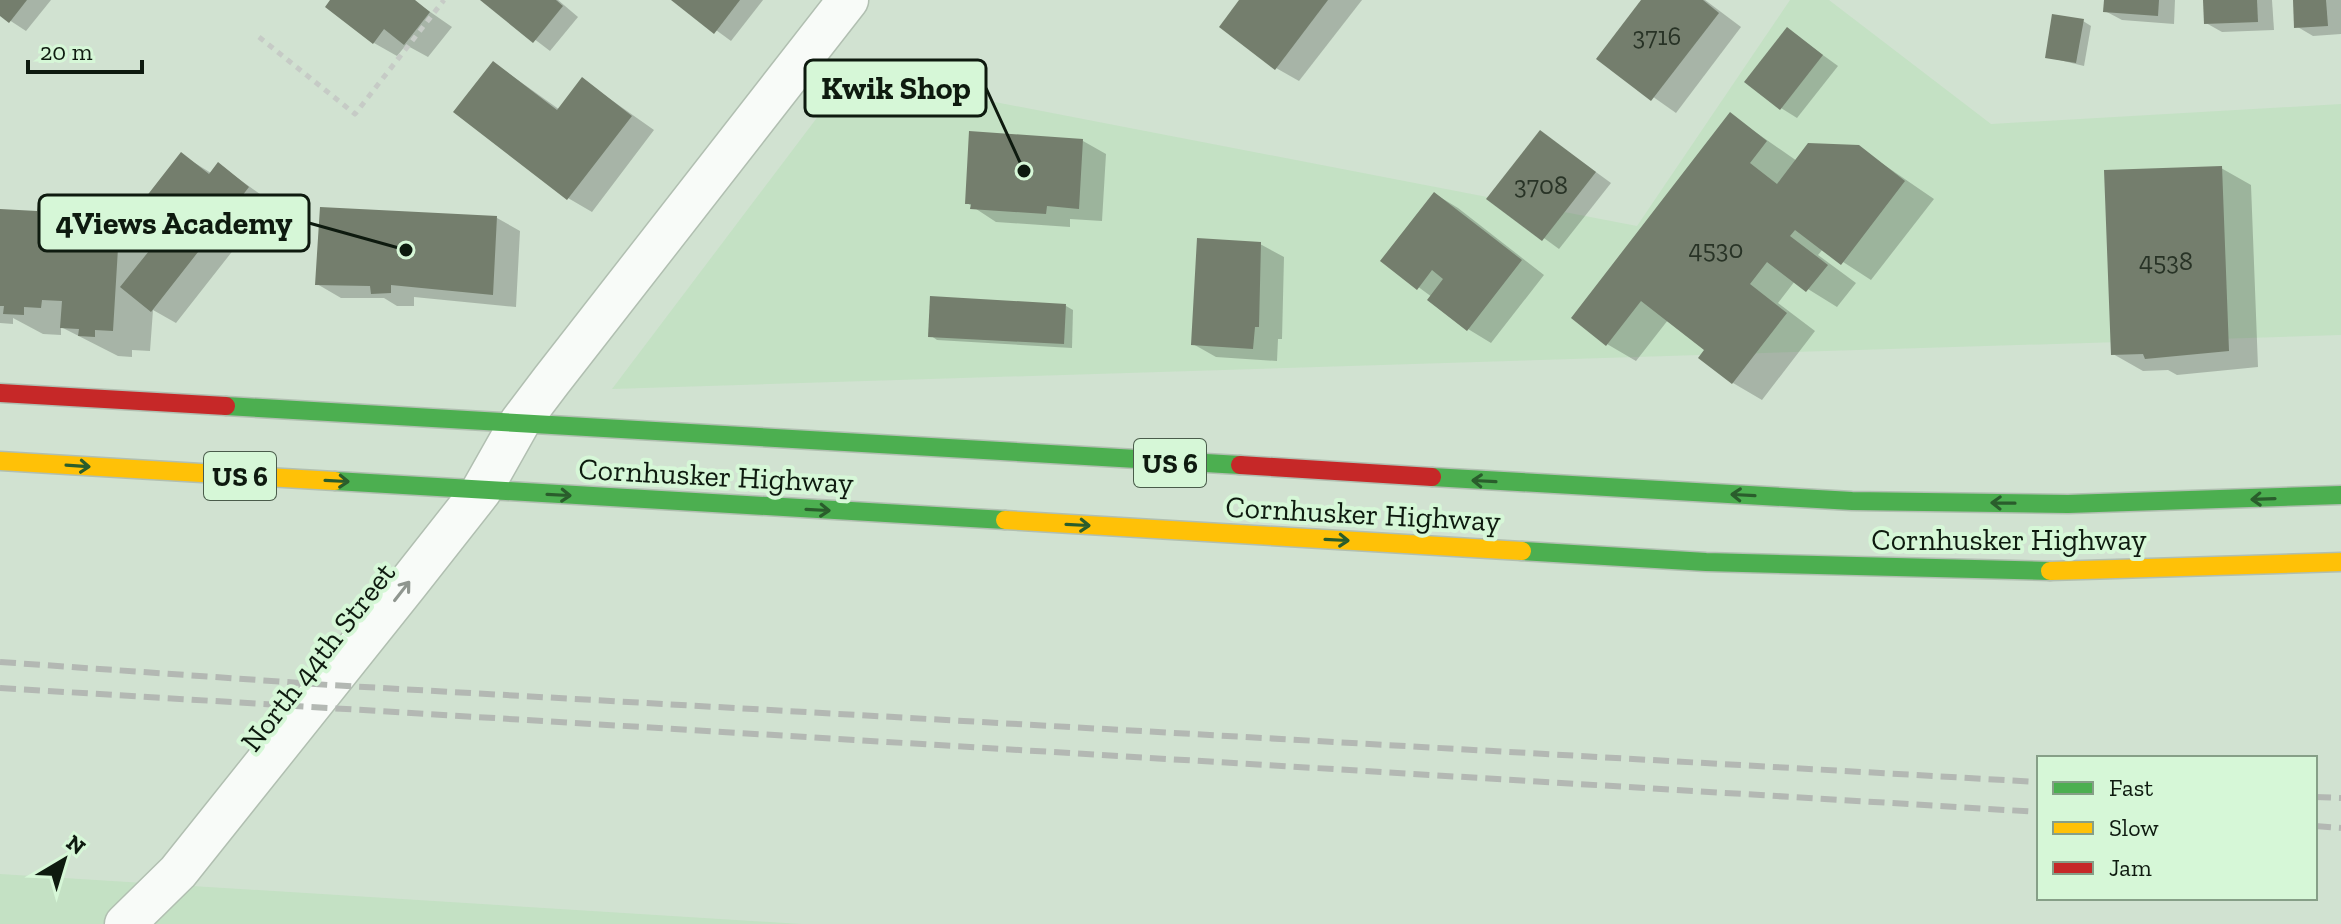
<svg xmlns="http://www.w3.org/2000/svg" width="2341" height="924" viewBox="0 0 2341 924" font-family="'Zilla Slab',serif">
<rect width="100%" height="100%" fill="#d1e2d1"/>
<g fill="#c4e1c4">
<path d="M1790 0H1829L1991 124 2341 104V335L612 389 850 74 1637 226Z"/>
<path d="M0 874 801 924H0Z"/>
</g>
<g fill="#0003">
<path d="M0 0H51L26 31 0 14Z"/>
<path d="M331 0H413L452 27 428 57 406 45 397 56 374 43Z"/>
<path d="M483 0H558L578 17 550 51Z"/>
<path d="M675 0H763L731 41Z"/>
<path d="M1242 0H1362L1299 81 1276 68Z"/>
<path d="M1644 0H1705L1741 27 1676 113 1598 58Z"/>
<path d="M2106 0H2196H2175L2174 24 2122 20 2105 11Z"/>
<path d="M2205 0H2272L2274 30 2222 32 2206 23Z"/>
<path d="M2295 0H2341V34L2313 36 2296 26Z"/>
<path d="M2083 21 2091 26 2084 66 2047 57Z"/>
<path d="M1787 29 1838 66 1797 118 1781 108Z"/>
<path d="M494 63 560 110 583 80 654 130 592 212 568 198Z"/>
<path d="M1731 115 1797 161 1858 147 1934 199 1871 280 1823 249 1818 255 1856 283 1837 307 1795 281 1778 303 1815 331 1762 400 1733 383 1707 350 1668 320 1636 361 1607 344Z"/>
<path d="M1541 132 1611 183 1559 249 1489 198Z"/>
<path d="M1083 141 1106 154 1102 221 1070 219V227L996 222 967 203Z"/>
<path d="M182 155 211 173 218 164 271 202 176 323 153 310 150 351 132 350V357L118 356 61 327V335L43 334 13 318V324L0 323V211L38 213 75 207 89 215 119 217 129 222Z"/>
<path d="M2221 168 2251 185 2258 367 2177 375 2168 370 2143 371 2113 354Z"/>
<path d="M1435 194 1458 208 1544 275 1491 343 1468 329 1432 297 1383 261Z"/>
<path d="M497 218 520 231 516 307 414 297V306H397L384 298H341L317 284Z"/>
<path d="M1260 244 1284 257 1282 339H1278L1277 361 1216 357 1193 344Z"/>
<path d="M1066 306 1073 310 1072 348 937 340 930 335Z"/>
</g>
<g fill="#747e6d">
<path d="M0 0H27L9 23 0 16Z"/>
<path d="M330 0H415L430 12 404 45 384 29 373 44 325 7Z"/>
<path d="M480 0H556L563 6 533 43Z"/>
<path d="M671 0H740L714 34Z"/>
<path d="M1239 0H1328L1275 70 1219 27Z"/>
<path d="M1641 0H1703L1719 13 1651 101 1596 59Z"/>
<path d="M2104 0H2159L2158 16 2103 12Z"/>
<path d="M2203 0H2257L2258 22 2204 24Z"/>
<path d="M2293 0H2326L2328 26 2294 28Z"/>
<path d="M2052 14 2084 19 2076 63 2045 58Z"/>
<path d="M1787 27 1823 55 1780 110 1744 82Z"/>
<path d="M493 61 557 110 582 77 632 116 567 200 453 112Z"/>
<path d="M1730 112 1767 141 1750 163 1777 184 1808 143 1859 145 1905 181 1841 265 1795 230 1790 236 1828 265 1806 292 1767 262 1750 284 1787 313 1732 384 1698 358 1704 350 1641 301 1606 346 1571 318Z"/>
<path d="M1540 130 1596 172 1542 241 1486 199Z"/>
<path d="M969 131 1083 139 1079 209 1047 206 1046 214 970 209 971 204H965Z"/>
<path d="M181 152 209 174 218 162 249 187 151 312 120 287 149 251 121 229Z"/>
<path d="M2222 166 2229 351 2145 359 2143 354 2111 355 2104 170Z"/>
<path d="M1434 192 1522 260 1467 331 1427 300 1443 279 1432 270 1417 290 1380 261Z"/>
<path d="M38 203 75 205V212L120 215 113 331 95 330V337L78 336 79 329 60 328 62 301 42 300 41 308 24 307V315L3 314 4 306H0V209L37 211Z"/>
<path d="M320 207 497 216 493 295 391 285V293L371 294 370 286 315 285Z"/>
<path d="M1197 238 1261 242 1259 327H1255L1253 349 1191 345Z"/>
<path d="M930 296 1066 304 1064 344 928 337Z"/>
</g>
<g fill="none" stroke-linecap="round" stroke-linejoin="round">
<defs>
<path id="street" d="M125 924 178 872 407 585 481 491 520 422 551 381 848 0"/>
<g id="fast">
<path d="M226 406 1240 465"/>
<path d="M1432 477 1852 501 2068 504 2341 495"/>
<path d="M335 481 1005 520"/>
<path d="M1522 551 1706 562 2050 571"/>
</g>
<g id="slow">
<path d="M0 461 335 481"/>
<path d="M1005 520 1522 551"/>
<path d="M2050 571 2341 562"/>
</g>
<g id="jam">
<path d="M0 393 226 406"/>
<path d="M1240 465 1432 477"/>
</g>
</defs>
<use href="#street" stroke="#b1bfb1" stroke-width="43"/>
<use href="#fast" stroke="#b1bfb1" stroke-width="21"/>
<use href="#slow" stroke="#b1bfb1" stroke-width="21"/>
<use href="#jam" stroke="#b1bfb1" stroke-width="21"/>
<path stroke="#c6cbc6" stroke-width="5" stroke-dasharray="6 6" stroke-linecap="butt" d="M259 37 355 114 444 0"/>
<use href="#street" stroke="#f8fbf8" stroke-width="40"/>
<use href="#fast" stroke="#4caf50" stroke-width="18"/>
<use href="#slow" stroke="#ffc107" stroke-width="18"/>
<use href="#jam" stroke="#c62828" stroke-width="18"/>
<g stroke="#b3b8b3" stroke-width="6" stroke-dasharray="16 8" stroke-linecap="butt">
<path d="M0 662 329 685 2039 782"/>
<path d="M0 688 2039 812"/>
<path d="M2315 797 2341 798"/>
<path d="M2315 826 2341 828"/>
</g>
</g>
<defs><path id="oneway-shaft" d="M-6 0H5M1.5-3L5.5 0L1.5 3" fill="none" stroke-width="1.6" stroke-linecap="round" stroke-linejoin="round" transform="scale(2)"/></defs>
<g stroke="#2a5d2c">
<use href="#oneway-shaft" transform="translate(78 466) rotate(4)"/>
<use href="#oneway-shaft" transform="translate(337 481) rotate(3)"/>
<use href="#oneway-shaft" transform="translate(1484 481) rotate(-177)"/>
<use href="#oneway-shaft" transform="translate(559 495) rotate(3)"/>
<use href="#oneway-shaft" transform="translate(1743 495) rotate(-177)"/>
<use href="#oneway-shaft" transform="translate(2263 499) rotate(178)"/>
<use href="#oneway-shaft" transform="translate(2003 503) rotate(-179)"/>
<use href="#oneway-shaft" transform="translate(818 510) rotate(3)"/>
<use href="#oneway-shaft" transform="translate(1078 525) rotate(3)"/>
<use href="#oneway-shaft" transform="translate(1337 540) rotate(3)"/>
</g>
<use stroke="#8f968f" href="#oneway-shaft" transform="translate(402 591) rotate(-52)"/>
<g text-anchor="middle" stroke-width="8" stroke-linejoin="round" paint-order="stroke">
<g font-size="26" fill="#283326">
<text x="1657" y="45">3716</text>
<text x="1541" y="194">3708</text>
<text x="1716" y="258">4530</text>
<text x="2166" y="270">4538</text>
</g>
<g fill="#d6f7d7" stroke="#4a5c4b" stroke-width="2">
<rect x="1134" y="439" width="72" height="48" rx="6"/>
<rect x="204" y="452" width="72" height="48" rx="6"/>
</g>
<g font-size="28" font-weight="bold" fill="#0e1a0f">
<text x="1170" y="473">US 6</text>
<text x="240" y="486">US 6</text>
</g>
<g font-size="30" fill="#0e1a0f" stroke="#d6f7d7">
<text transform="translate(716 476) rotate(3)" y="10">Cornhusker Highway</text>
<text transform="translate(1363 514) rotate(3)" y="10">Cornhusker Highway</text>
<text x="2009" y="550">Cornhusker Highway</text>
<text transform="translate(318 657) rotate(-52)" y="10">North 44th Street</text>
</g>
</g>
<path fill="none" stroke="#0e1a0f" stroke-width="3" d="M1024 171L986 88M406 250L309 223"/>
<g fill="#0e1a0f" stroke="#d6f7d7" stroke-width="3">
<circle cx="1024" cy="171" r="8"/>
<circle cx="406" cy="250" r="8"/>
</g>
<g fill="#d6f7d7" stroke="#0e1a0f" stroke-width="3">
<rect x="805" y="60" width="181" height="56" rx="8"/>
<rect x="39" y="195" width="270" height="56" rx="8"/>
</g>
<g font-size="32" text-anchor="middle" font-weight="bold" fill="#0e1a0f">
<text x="896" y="99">Kwik Shop</text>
<text x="174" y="234">4Views Academy</text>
</g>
<rect x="2037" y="756" width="280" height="144" fill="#d6f7d7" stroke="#869f87" stroke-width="2"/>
<rect x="2053" y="782" width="40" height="12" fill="#4caf50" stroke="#869f87" stroke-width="2"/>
<text x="2109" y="796" font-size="24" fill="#0e1a0f">Fast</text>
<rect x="2053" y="822" width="40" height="12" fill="#ffc107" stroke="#869f87" stroke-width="2"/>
<text x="2109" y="836" font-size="24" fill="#0e1a0f">Slow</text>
<rect x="2053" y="862" width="40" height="12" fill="#c62828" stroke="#869f87" stroke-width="2"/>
<text x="2109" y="876" font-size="24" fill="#0e1a0f">Jam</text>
<g transform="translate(64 860) rotate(38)" stroke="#d6f7d7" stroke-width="6" paint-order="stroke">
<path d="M0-6L14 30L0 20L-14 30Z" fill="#0e1a0f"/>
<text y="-12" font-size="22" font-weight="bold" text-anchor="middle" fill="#0e1a0f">N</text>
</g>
<path d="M28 60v12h114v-12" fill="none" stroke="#0e1a0f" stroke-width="4"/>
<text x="40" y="60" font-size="24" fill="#0e1a0f" stroke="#d6f7d7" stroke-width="6" paint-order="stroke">20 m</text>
</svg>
